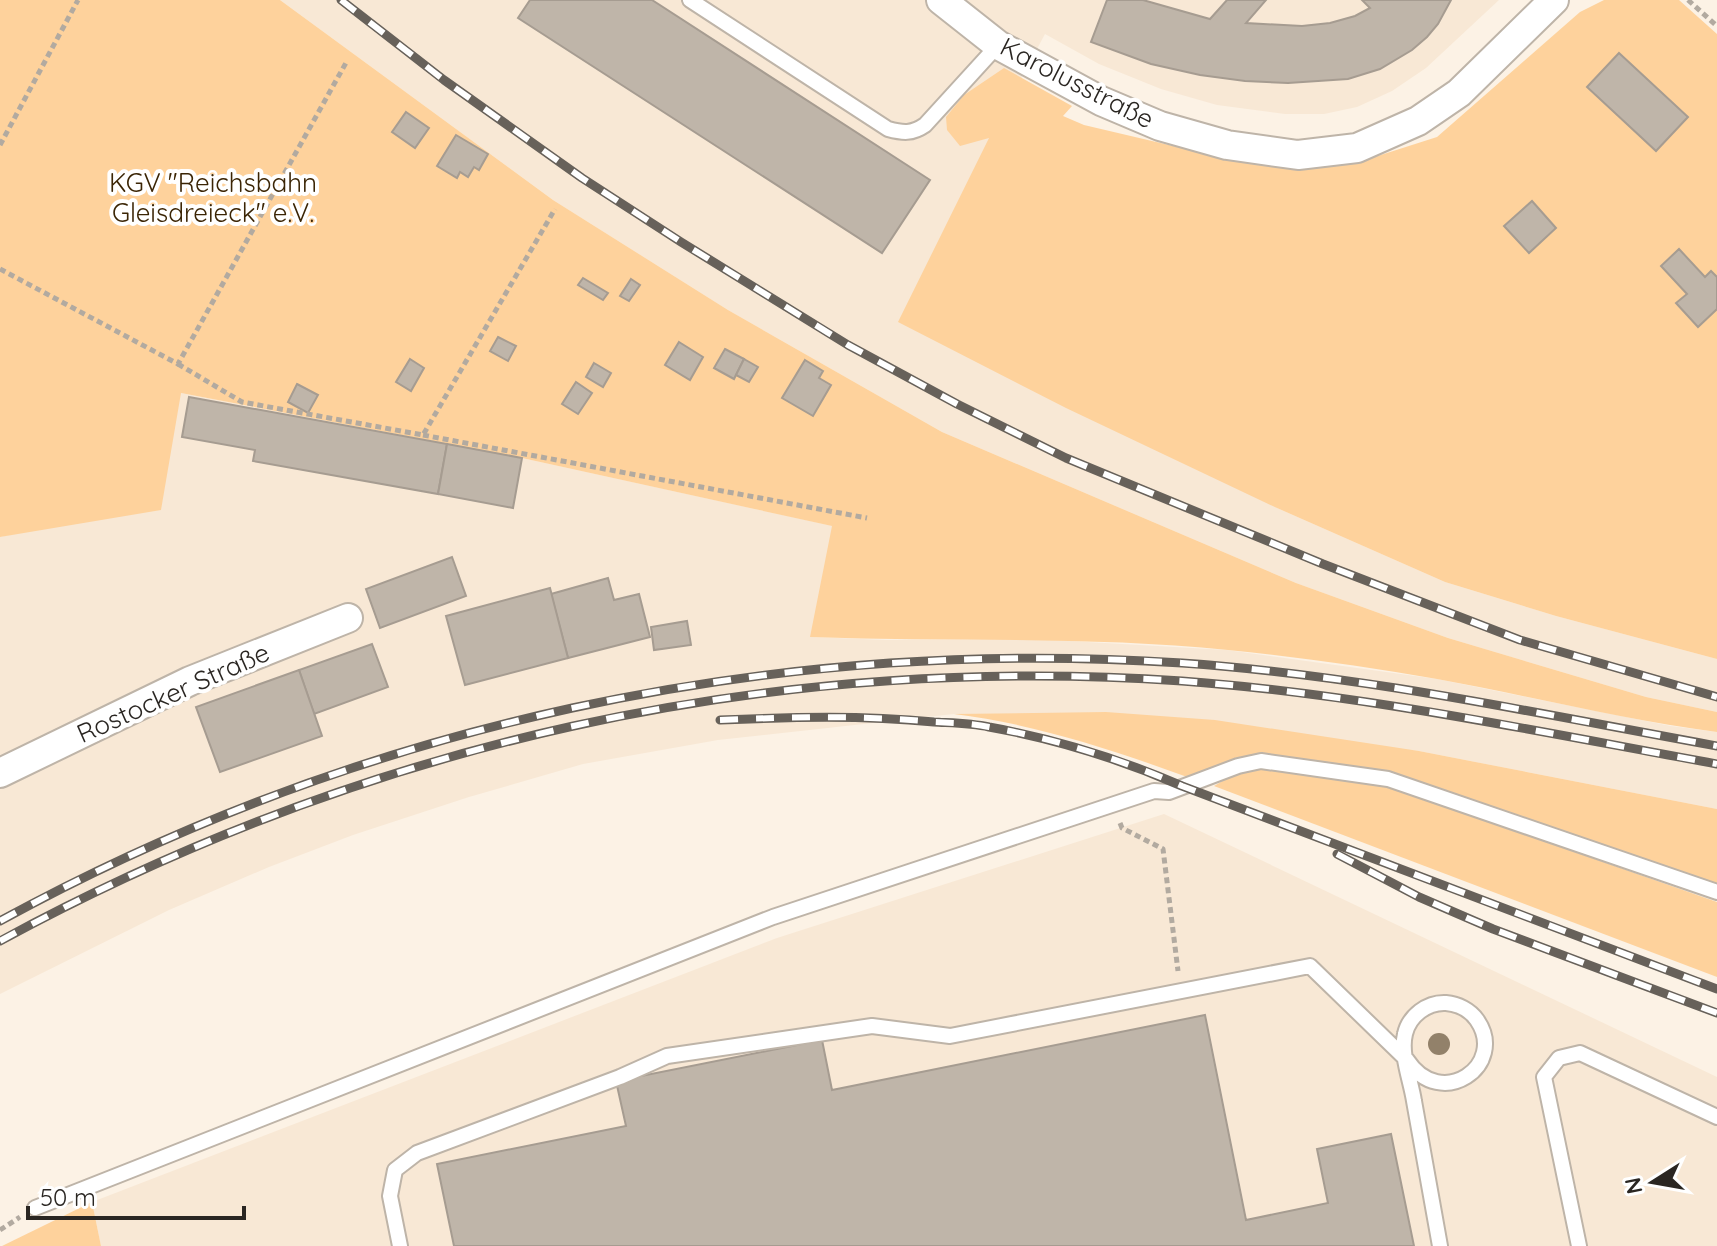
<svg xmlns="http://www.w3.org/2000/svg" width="1717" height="1246" viewBox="0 0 1717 1246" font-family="Quicksand,sans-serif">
<rect width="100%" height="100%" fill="#fcf2e5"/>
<g fill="#f8e8d5">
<path d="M280 0H1499L1426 68 1392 91 1357 107 1324 114H1285L1217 105 1161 89 1099 64 1045 34 990 137 1277 508 1445 582 1556 616 1717 659V712L1646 697 1448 638 1296 583 942 432 728 310 553 200Z"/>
<path d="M181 393 522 458 833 526 811 637 887 640 1035 639 1227 650 1437 679 1671 726 1717 732V809L1419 751 954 714 718 740 583 764 469 797 353 835 269 867 169 910 0 994V537L16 533Z"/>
<path d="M1164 814 1717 1077V1246H101L92 1202 777 938Z"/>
</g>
<g fill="#fed29c">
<path d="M0 0H280L553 200 728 310 942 432 1296 583 1448 638 1646 697 1717 712V732C1623 720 1531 696 1437 679 1368 667 1297 657 1228 650 1089 636 949 642 810 637L832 526 522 458 181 393 161 510 0 537Z"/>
<path d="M1604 0H1679L1717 34V659L1556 616 1445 582 1277 508 1066 408 898 322 989 138 960 146 947 130 946 117 964 95 1004 68 1072 106 1063 116 1084 125 1203 153 1277 163 1362 161 1437 137 1580 12Z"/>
<path d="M1106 712 1215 720 1419 751 1717 809V886L1391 773 1262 755 1239 757 1190 778C1113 750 1035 724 954 714Z"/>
<path d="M1263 768 1388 786 1717 902V977L1214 786 1236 773Z"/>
<path d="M92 1202 101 1246H2Z"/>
</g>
<g fill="#bfb5a9" stroke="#a69c91" stroke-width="2">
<path d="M530 0H652L930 180 882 253 518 18Z"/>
<path d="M1107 0H1143L1210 19 1227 0H1266L1246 23 1302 26 1330 23 1355 16 1370 8 1362 0H1451L1438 24 1427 37 1412 50 1380 69 1348 79 1288 83 1245 81 1200 75 1151 64 1091 42Z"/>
<path d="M1619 53 1688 117 1656 151 1587 87Z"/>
<path d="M406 112 429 128 415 148 392 132Z"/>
<path d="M456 135 488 154 479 170 474 167 468 177 460 172 457 178 437 166Z"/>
<path d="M1532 201 1556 228 1529 253 1504 226Z"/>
<path d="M1679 249 1705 277 1711 271 1717 277V309L1698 327 1676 303 1687 294 1661 266Z"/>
<path d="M583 278 608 293 603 300 578 285Z"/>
<path d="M631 279 640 285 629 301 620 296Z"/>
<path d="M498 337 516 346 508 361 490 351Z"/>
<path d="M679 342 703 357 690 380 665 365Z"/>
<path d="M725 349 744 359 734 379 714 368Z"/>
<path d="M410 359 424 368 411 391 396 382Z"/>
<path d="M744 359 758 367 749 382 736 375Z"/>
<path d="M805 360 823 371 819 378 831 385 813 416 782 398Z"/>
<path d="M594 363 611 373 603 387 586 377Z"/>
<path d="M576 382 592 393 578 414 562 404Z"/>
<path d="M297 384 318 395 308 413 288 402Z"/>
<path d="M189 397 447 444 438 494 253 461 255 450 182 437Z"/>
<path d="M447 444 522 458 513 508 438 494Z"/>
<path d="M452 557 466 596 380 628 366 589Z"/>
<path d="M608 578 614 600 639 594 650 637 568 658 551 594Z"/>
<path d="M550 588 568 658 465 685 446 616Z"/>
<path d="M687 621 691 645 654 650 651 627Z"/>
<path d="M372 644 388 687 314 714 299 670Z"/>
<path d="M299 670 322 736 220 772 196 707Z"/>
<path d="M1205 1015 1246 1220 1328 1203 1317 1149 1391 1134 1414 1246H454L437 1164 626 1126 616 1081 822 1040 832 1090Z"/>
</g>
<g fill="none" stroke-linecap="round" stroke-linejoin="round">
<defs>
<g id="lane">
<path d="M690 0 888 129C903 133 912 134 925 125L998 45"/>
<path d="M35 1208 773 917 1154 791 1169 792 1238 766 1261 761 1388 779 1717 892"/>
<path d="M400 1246 390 1196 395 1170 417 1153 620 1077 667 1056 872 1026 950 1036 1310 966 1407 1060C1441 1112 1508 1065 1477 1020 1470 1010 1458 1004 1446 1003 1427 1002 1409 1016 1405 1034 1400 1054 1411 1081 1414 1101 1423 1149 1431 1198 1440 1246"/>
<path d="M1579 1246 1544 1077 1559 1058 1580 1053 1717 1117"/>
</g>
<g id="street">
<path d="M941 0 998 45 1101 101 1160 126 1227 145 1298 155 1357 148 1418 121 1459 93 1554 0"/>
<path d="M0 773 190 681 348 618"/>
</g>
</defs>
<use href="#lane" stroke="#beb4a8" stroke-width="18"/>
<use href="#street" stroke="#beb4a8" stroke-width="32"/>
<g stroke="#b2aaa0" stroke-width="5" stroke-dasharray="6 4" stroke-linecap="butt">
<path d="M1688 0 1717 26"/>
<path d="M0 145 78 0"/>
<path d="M0 269 178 364 347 61"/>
<path d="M178 364 242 402 423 435 555 209"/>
<path d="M423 435 867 518"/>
<path d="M1120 823 1122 828 1163 849 1178 971"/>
<path d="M0 1230 20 1217"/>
</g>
<use href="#lane" stroke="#fff" stroke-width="14"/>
<use href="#street" stroke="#fff" stroke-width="28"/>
<defs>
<g id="rail">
<path d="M341 0 444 80 582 178 681 242 848 345 957 404 1066 458 1323 564 1520 640 1717 697"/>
<path d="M720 720C792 717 862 715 934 722 952 723 971 723 989 727 1056 739 1120 759 1182 786L1717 989"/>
<path d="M1337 854 1419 897 1493 929 1717 1013"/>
<path d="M0 921C360 724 772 636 1182 663 1361 675 1540 714 1717 746"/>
<path d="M0 941C365 743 767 653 1182 681 1362 694 1540 732 1717 764"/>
</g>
</defs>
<use href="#rail" stroke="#67615a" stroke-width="9"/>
<use href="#rail" stroke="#fff" stroke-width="6" stroke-dasharray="18" stroke-linecap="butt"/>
</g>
<circle fill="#92816a" cx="1439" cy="1044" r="11"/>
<g text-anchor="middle" stroke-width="8" stroke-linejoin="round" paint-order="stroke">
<g font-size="26" fill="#2a2622" stroke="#fff">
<text transform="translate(1077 83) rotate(27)" y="9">Karolusstraße</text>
<text transform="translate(173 693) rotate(-24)" y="9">Rostocker Straße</text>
</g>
<g font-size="26" fill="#3b2505" stroke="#fff">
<text x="213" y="192">KGV "Reichsbahn<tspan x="213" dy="30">Gleisdreieck" e.V.</tspan></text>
</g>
</g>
<g transform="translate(1653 1182) rotate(259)" stroke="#ffffff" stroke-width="6" paint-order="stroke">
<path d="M0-6L14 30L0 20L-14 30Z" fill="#2a2622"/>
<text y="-12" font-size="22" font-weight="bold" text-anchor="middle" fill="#2a2622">N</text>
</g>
<path d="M28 1206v12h216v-12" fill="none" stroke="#2a2622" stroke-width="4"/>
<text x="40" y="1206" font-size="24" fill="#2a2622" stroke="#ffffff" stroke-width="6" paint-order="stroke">50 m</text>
</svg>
